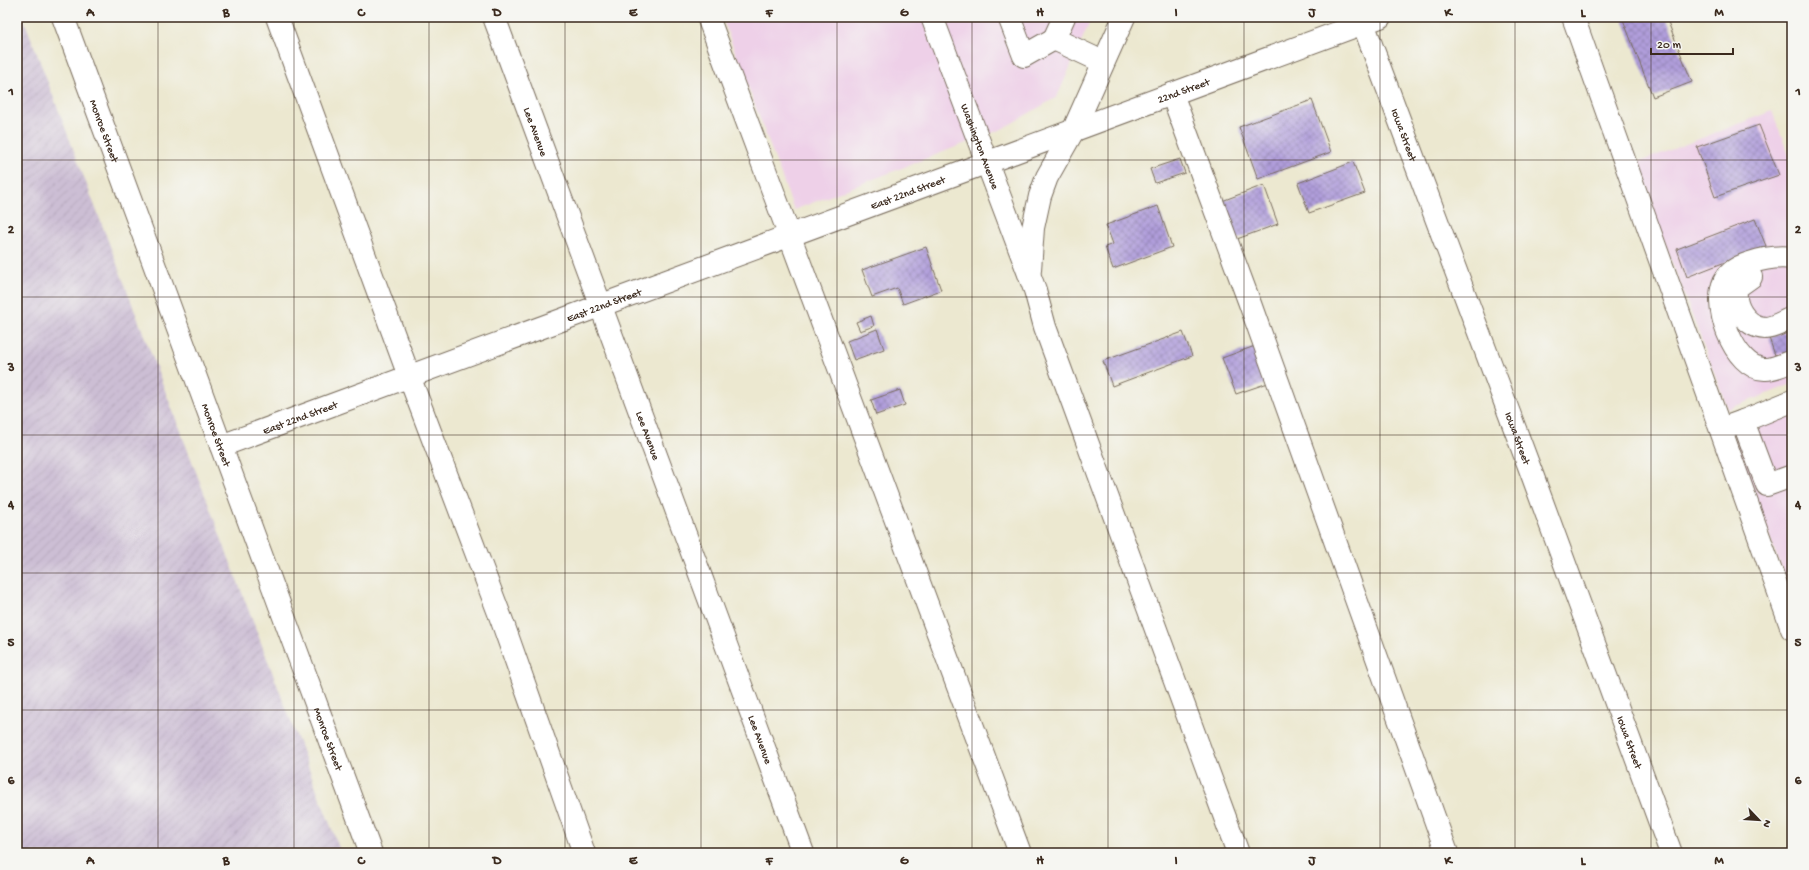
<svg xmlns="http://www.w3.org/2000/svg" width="1809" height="870" viewBox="0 0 1809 870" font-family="'Gochi Hand',sans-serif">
<defs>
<pattern id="industrial-furrows" width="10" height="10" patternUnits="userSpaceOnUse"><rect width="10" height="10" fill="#ccbed4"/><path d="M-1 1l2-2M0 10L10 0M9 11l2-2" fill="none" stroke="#b0a3b6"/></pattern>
<pattern id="building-cross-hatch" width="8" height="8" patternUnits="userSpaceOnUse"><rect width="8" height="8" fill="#b09edb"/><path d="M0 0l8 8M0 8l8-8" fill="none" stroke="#9081b1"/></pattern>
</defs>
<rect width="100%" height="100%" fill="#f6f6f2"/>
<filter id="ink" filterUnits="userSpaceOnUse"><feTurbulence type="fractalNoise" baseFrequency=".025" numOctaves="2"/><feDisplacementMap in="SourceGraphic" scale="8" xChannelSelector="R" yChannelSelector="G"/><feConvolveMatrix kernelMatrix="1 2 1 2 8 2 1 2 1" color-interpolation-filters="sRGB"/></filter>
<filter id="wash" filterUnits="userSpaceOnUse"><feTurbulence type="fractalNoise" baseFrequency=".012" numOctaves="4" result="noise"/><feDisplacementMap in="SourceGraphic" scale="16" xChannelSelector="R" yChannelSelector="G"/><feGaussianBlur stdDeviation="0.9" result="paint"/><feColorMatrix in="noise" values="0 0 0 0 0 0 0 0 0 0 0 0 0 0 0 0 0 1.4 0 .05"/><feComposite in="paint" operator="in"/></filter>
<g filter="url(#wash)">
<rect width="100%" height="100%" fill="#ece8d0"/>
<g fill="#eed0e8">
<path d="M722 17H1092L1057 97 1002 129 794 210Z"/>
<path d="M1772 111 1792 163V384L1728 409 1634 164Z"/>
<path d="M1792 407V598L1731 432Z"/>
</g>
<path fill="url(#industrial-furrows)" d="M17 17H23L341 853H17Z"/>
<g id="blocks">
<g fill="url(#building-cross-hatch)">
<path d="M1622 17H1666L1692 82 1653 97Z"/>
<path d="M1312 100 1331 152 1258 179 1239 127Z"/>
<path d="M1759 125 1779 175 1715 197 1697 147Z"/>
<path d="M1180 159 1185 173 1155 183 1150 169Z"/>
<path d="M1353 162 1365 193 1309 213 1298 183Z"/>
<path d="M1264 185 1278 224 1237 239 1222 201Z"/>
<path d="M1158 206 1172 247 1113 269 1105 247 1113 244 1106 225Z"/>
<path d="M1755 219 1766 246 1687 277 1677 249Z"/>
<path d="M926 247 941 290 903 304 897 288 872 297 862 270Z"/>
<path d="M871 316 874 326 860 331 856 322Z"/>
<path d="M877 329 884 349 854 360 847 341Z"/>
<path d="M1792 329V352L1784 355V352L1775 355 1769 338Z"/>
<path d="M1183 332 1192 356 1112 386 1103 361Z"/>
<path d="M1255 346 1268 383 1236 394 1222 358Z"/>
<path d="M900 390 905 405 876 415 871 400Z"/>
</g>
</g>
</g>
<g filter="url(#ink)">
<use href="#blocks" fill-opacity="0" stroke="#796c5c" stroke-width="1"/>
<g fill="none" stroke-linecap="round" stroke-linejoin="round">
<defs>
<g id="minor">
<path id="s1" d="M63 17 371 853"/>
<path d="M277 17 409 376 502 621 584 853"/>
<path id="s2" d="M494 17 803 853"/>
<path d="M708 17 1020 853"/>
<path id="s3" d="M932 17 1035 290 1045 327 1238 853"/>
<path d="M1009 17 1024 56 1054 39"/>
<path d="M1064 17 1054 39 1103 62"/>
<path d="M1573 17 1792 629"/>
<path id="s4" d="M1363 23 1533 477 1671 853"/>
<path d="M1172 94 1249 301 1447 853"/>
<path d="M1792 258C1777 256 1765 258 1750 263 1741 266 1733 269 1727 277 1709 300 1734 371 1766 369 1774 369 1784 364 1792 361"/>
<path d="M1030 270 1033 228 1040 196 1047 177 1073 131 1124 17"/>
<path d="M1751 277 1737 287C1732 304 1745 327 1765 328 1774 328 1784 321 1792 318"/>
<path d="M1743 421 1792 401"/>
<path d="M1721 429 1743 421 1767 485 1792 476"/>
<path id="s5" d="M221 446 1380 17"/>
</g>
</defs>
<use href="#minor" stroke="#796c5c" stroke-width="24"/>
<use href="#minor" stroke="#fff" stroke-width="22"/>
</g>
</g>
<path fill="none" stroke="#3b2a1e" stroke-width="1" stroke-opacity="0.55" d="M158 17V853M294 17V853M429 17V853M565 17V853M701 17V853M837 17V853M972 17V853M1108 17V853M1244 17V853M1380 17V853M1515 17V853M1651 17V853M17 160H1792M17 297H1792M17 435H1792M17 573H1792M17 710H1792"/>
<g text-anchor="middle" stroke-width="3" stroke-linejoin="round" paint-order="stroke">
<g font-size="11" fill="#3b2a1e" stroke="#f6f6f2">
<text dy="4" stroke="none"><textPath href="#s5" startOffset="1026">22nd Street</textPath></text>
<text dy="4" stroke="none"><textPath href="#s1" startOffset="121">Monroe Street</textPath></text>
<text dy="4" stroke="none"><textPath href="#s2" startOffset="122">Lee Avenue</textPath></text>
<text dy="4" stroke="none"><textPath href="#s4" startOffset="119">Iowa Street</textPath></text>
<text dy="4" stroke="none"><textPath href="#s3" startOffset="138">Washington Avenue</textPath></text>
<text dy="4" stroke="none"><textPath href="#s5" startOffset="732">East 22nd Street</textPath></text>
<text dy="4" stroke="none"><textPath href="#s5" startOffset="408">East 22nd Street</textPath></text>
<text dy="4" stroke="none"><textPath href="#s5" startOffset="84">East 22nd Street</textPath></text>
<text dy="4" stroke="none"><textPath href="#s1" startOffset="445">Monroe Street</textPath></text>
<text dy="4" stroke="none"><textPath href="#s2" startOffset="446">Lee Avenue</textPath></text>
<text dy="4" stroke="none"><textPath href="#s4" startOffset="443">Iowa Street</textPath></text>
<text dy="4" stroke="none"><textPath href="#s1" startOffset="769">Monroe Street</textPath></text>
<text dy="4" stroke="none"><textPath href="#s2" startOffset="770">Lee Avenue</textPath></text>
<text dy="4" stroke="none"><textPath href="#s4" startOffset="767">Iowa Street</textPath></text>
</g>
</g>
<rect width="1809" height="870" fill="none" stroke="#f6f6f2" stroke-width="44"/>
<g transform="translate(1759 820) rotate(115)" stroke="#f6f6f2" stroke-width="3" paint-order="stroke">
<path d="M0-3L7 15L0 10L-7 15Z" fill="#3b2a1e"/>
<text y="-6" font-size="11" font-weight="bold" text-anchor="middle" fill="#3b2a1e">N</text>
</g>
<path d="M1651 48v6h82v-6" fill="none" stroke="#3b2a1e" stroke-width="2"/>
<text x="1657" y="48" font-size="12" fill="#3b2a1e" stroke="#f6f6f2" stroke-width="3" paint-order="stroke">20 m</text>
<rect x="22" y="22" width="1765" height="826" fill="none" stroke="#3b2a1e" stroke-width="1.5"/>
<g font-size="13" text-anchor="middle" font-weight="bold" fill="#3b2a1e">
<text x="90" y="16">A</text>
<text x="226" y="16">B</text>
<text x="361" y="16">C</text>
<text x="497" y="16">D</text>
<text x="633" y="16">E</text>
<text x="769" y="16">F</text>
<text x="904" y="16">G</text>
<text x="1040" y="16">H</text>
<text x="1176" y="16">I</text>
<text x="1312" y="16">J</text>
<text x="1448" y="16">K</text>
<text x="1583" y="16">L</text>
<text x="1719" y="16">M</text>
<text x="11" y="95">1</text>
<text x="1798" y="95">1</text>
<text x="11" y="233">2</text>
<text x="1798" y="233">2</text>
<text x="11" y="371">3</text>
<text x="1798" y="371">3</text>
<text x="11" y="508">4</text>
<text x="1798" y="508">4</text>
<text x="11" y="646">5</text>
<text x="1798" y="646">5</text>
<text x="11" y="784">6</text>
<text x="1798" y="784">6</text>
<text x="90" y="864">A</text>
<text x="226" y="864">B</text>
<text x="361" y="864">C</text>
<text x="497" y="864">D</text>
<text x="633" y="864">E</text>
<text x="769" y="864">F</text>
<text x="904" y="864">G</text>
<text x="1040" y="864">H</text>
<text x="1176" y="864">I</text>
<text x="1312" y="864">J</text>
<text x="1448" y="864">K</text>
<text x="1583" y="864">L</text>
<text x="1719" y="864">M</text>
</g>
</svg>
